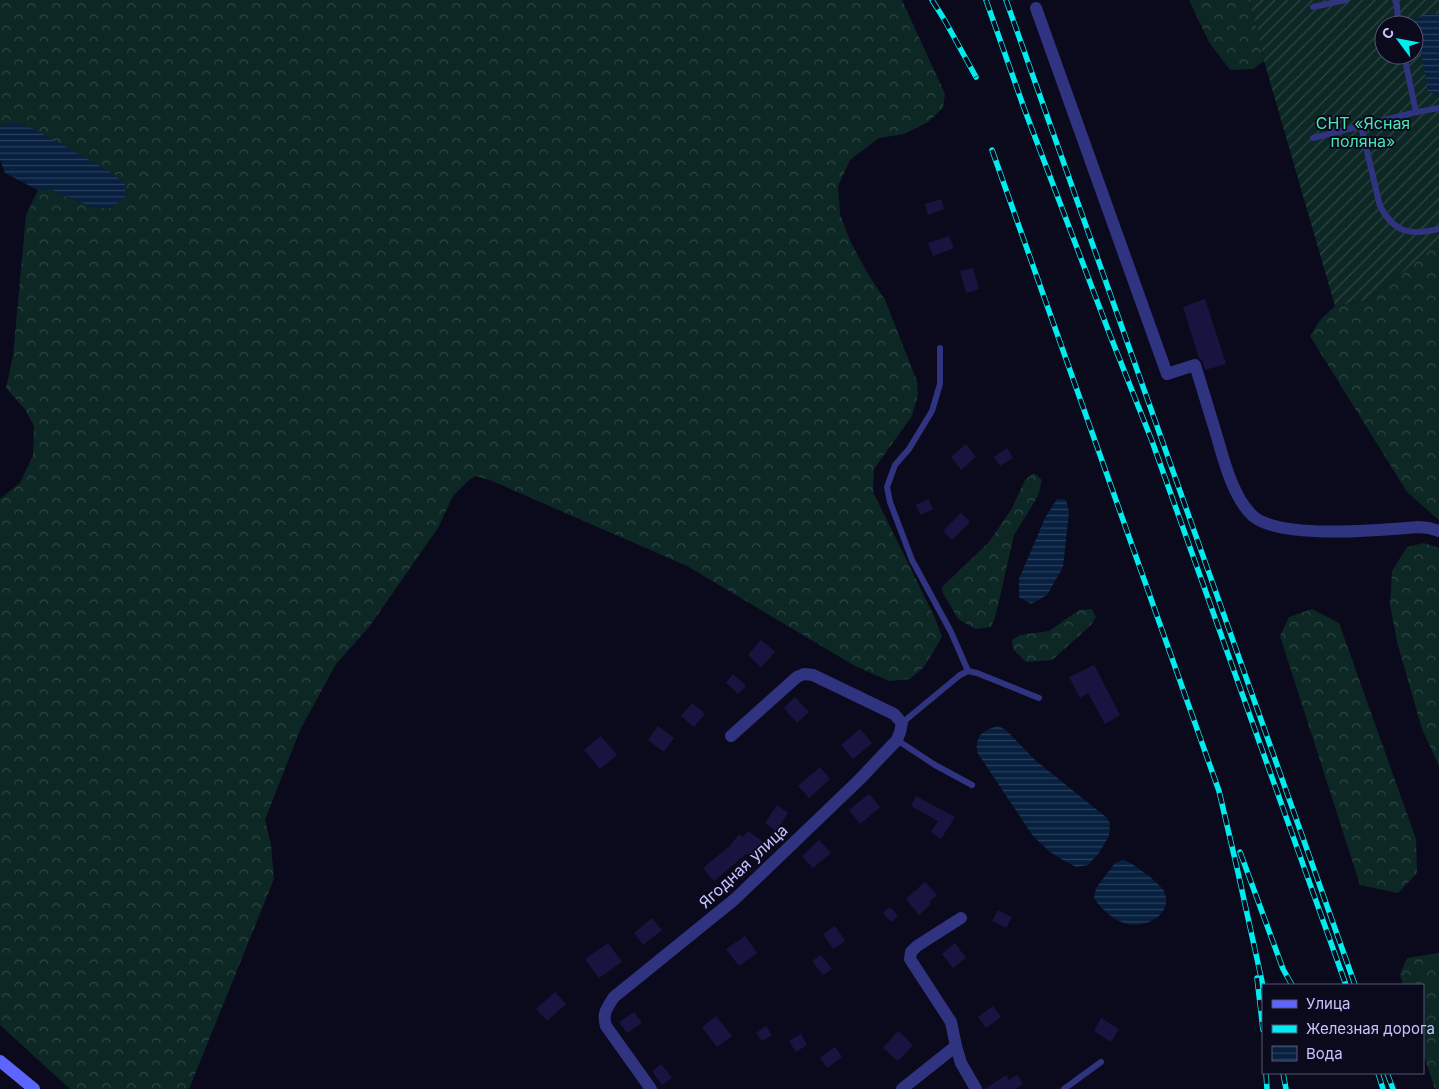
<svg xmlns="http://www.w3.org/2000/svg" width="1439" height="1089" viewBox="0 0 1439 1089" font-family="Inter,sans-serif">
<defs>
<pattern id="forest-crowns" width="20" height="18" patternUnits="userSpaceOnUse" patternTransform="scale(1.25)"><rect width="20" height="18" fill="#0c2724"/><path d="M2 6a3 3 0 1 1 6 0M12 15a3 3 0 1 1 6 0" fill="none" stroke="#2e4545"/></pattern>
<pattern id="garden-furrows" width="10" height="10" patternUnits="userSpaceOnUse" patternTransform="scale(1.25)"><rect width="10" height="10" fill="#0c2724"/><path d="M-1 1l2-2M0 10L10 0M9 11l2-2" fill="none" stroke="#2e4545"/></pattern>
<pattern id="water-rules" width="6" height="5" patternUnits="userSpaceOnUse" patternTransform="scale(1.25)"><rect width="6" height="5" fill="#07203f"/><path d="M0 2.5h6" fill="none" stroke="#2a3f5c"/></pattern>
</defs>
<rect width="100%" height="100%" fill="#0b0a1d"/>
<g fill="url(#forest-crowns)">
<path d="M0 0H902L945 94 943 108 928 122 904 134 879 138 850 160 838 186 840 214 851 243 868 274 885 300 917 381 918 394 912 416 874 469 873 492 935 618 942 637 924 667 910 679 889 681 855 666 687 566 492 481 476 476 469 480 453 496 438 528 369 627 336 664 300 730 265 820 271 845 274 879 189 1089H70L0 1025V499L20 483 33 455 34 426 24 408 6 388 13 356 26 215 38 190 50 189 94 208 13 122 0 127Z"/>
<path d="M1189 0H1248L1258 31 1264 61 1253 69 1230 70 1209 42Z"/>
<path d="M1439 248V520L1407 492 1310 336 1321 319 1335 306 1367 300 1408 268 1429 250Z"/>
<path d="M1034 473 1042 480 1038 496 1014 535 996 614 991 627 976 629 958 619 943 593 942 587 989 542 1012 508 1025 480Z"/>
<path d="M1424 543 1439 548V766L1422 729 1397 642 1390 605 1392 571 1407 547Z"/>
<path d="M1092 609 1096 617 1090 626 1052 660 1026 662 1013 649 1012 640 1020 635 1049 631 1079 610Z"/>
<path d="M1312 609 1339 623 1416 839 1417 873 1398 893 1360 885 1280 636 1289 617Z"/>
<path d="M1439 953V1089H1435L1423 1053V985H1403L1400 974 1407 958Z"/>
</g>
<path fill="url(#garden-furrows)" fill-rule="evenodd" d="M1248 0H1439V14L1424 15 1428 91 1439 95V248L1429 250 1408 268 1367 300 1335 306 1264 61 1258 31ZM1384 25H1414V55H1384Z"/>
<g fill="url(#water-rules)">
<path d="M1439 14V95L1428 92 1415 20 1424 15Z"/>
<path d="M13 122 34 129 114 174 125 184V198L110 208H94L50 189 38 190 5 173 0 160V127Z"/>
<path d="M1057 499 1066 500 1069 512 1063 567 1047 595 1031 604 1019 597V579L1045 518Z"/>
<path d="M998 726 1006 730 1035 760 1107 818 1110 824 1109 836 1099 853 1088 865 1076 867 1063 860 1050 852 1033 836 977 752C975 736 983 730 998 726Z"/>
<path d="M1123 860C1133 863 1140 870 1149 876 1155 882 1165 888 1166 897 1169 917 1144 928 1127 924 1113 920 1102 910 1094 898L1096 888 1115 863Z"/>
</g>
<g fill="#19143f">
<path d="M941 199 944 209 928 215 925 204Z"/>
<path d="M949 236 954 248 933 256 928 243Z"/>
<path d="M973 268 979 289 966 293 960 271Z"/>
<path d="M1205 299 1226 364 1205 370 1203 362 1199 358 1183 307Z"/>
<path d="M966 444 976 457 961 470 951 457Z"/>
<path d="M1007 448 1013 458 1000 466 994 457Z"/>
<path d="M928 499 933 509 921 515 916 505Z"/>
<path d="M961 513 970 522 952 540 943 531Z"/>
<path d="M761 640 775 652 761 667 748 655Z"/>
<path d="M1094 665 1120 715 1105 724 1088 693 1080 698 1069 677Z"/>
<path d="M733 674 746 686 738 694 726 683Z"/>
<path d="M795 697 809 712 797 723 784 708Z"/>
<path d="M692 703 705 714 694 727 681 716Z"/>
<path d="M658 726 674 738 664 752 648 740Z"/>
<path d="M860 729 872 743 853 759 841 745Z"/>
<path d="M601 736 617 755 600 769 584 750Z"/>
<path d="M820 767 830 779 809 798 798 786Z"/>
<path d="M869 794 880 807 860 824 849 810Z"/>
<path d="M916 796 955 817 941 839 931 832 938 821 911 806Z"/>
<path d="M777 805 788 813 776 831 765 823Z"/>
<path d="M748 831 763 842 751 857 746 854 714 881 703 868 730 846 739 834 743 837Z"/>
<path d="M819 840 831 853 813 868 802 856Z"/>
<path d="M925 882 937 895 929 902 931 904 919 915 906 899Z"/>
<path d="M890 907 898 916 891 922 883 913Z"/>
<path d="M998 910 1012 917 1006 928 992 921Z"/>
<path d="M652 918 662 930 643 945 634 933Z"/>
<path d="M835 926 845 941 833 949 823 934Z"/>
<path d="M745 936 757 953 739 966 726 949Z"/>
<path d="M608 943 622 962 599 978 585 959Z"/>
<path d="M955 943 966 958 953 968 942 954Z"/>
<path d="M821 955 832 969 823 975 812 961Z"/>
<path d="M555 992 566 1004 547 1021 536 1009Z"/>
<path d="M993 1006 1001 1017 986 1028 978 1017Z"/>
<path d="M634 1012 642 1023 627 1033 619 1022Z"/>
<path d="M716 1016 732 1036 717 1047 702 1027Z"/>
<path d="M1101 1018 1119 1029 1111 1042 1094 1031Z"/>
<path d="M766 1026 772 1035 762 1041 756 1033Z"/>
<path d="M898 1031 913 1045 898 1061 883 1048Z"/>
<path d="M801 1034 807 1045 796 1052 789 1041Z"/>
<path d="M835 1047 842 1057 827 1068 820 1058Z"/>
<path d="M661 1064 672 1078 662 1085 652 1071Z"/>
<path d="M1006 1075 1009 1080 1017 1075 1023 1084 1015 1089H985Z"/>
</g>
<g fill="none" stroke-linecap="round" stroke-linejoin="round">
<g stroke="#303480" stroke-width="6">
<path d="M1395 0 1397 5 1398 25"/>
<path d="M1313 7 1346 0"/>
<path d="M1404 55 1416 112"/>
<path d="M1361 126 1380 206C1394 233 1411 236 1439 229"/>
<path d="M1313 138 1412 113 1439 108"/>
<path d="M940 348V384L932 411 909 449 895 465 887 487 890 502 912 560 951 632 968 671"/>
<path d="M902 723 960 675 968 671 977 673 1039 698"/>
<path d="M897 740 935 765 972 785"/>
<path d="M1064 1089 1101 1062"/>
</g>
<g stroke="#303480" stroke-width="12">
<path d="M1036 8 1167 374 1195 365C1202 387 1208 408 1215 430 1223 457 1232 497 1253 516 1281 540 1382 530 1418 527L1429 528 1439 531"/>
<path d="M961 918 917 946 911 952 910 959 951 1022 956 1046 961 1063 976 1089"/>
<path d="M651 1089 606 1026C602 1013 607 1008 614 997L735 899 859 780 897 740 900 732 902 723 894 714 813 675 804 674 797 677 731 736"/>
<path d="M902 1089 956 1046"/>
</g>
<path stroke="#5c66ff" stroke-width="12" d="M0 1061 34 1089"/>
<defs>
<g id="rail">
<path d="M932 0 944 19 976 77"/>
<path d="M986 0 1024 108 1110 335 1152 441 1346 985"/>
<path d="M1006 0 1355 985"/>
<path d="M992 150 1219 791 1237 868 1263 986"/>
<path d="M1240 852 1283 969 1292 985"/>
<path d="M1257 978 1263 1030"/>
<path d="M1266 1073 1267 1089"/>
<path d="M1283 1073 1286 1089"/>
<path d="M1378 1073 1383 1089"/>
<path d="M1387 1073 1393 1089"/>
</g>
</defs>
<use href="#rail" stroke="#00edf0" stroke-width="5.5"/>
<use href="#rail" stroke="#0b0a1d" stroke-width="4" stroke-dasharray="11" stroke-linecap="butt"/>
</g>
<g text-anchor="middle" stroke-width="4" stroke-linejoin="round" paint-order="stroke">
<g font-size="16" fill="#48e8b2" stroke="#0b0a1d">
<text x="1363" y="129">СНТ «Ясная<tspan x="1363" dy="18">поляна»</tspan></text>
</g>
<g font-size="16" fill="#c7c5ff" stroke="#0b0a1d">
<text transform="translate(743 866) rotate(-43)" y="6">Ягодная улица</text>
</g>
</g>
<rect x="1262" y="984" width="162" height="90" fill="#0b0a1d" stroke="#565577"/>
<rect x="1272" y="1000" width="25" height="8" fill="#5c66ff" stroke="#565577"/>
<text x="1306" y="1009" font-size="15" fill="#c7c5ff">Улица</text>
<rect x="1272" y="1025" width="25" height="8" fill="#00edf0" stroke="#565577"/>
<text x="1306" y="1034" font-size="15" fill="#c7c5ff">Железная дорога</text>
<rect x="1272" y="1046" width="25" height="15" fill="url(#water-rules)" stroke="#565577"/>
<text x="1306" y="1059" font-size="15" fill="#c7c5ff">Вода</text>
<g transform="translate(1399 40) rotate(302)"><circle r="24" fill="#0b0a1d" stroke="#565577"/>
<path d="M0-4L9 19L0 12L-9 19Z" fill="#00edf0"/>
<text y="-8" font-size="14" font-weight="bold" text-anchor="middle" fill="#c7c5ff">С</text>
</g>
</svg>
